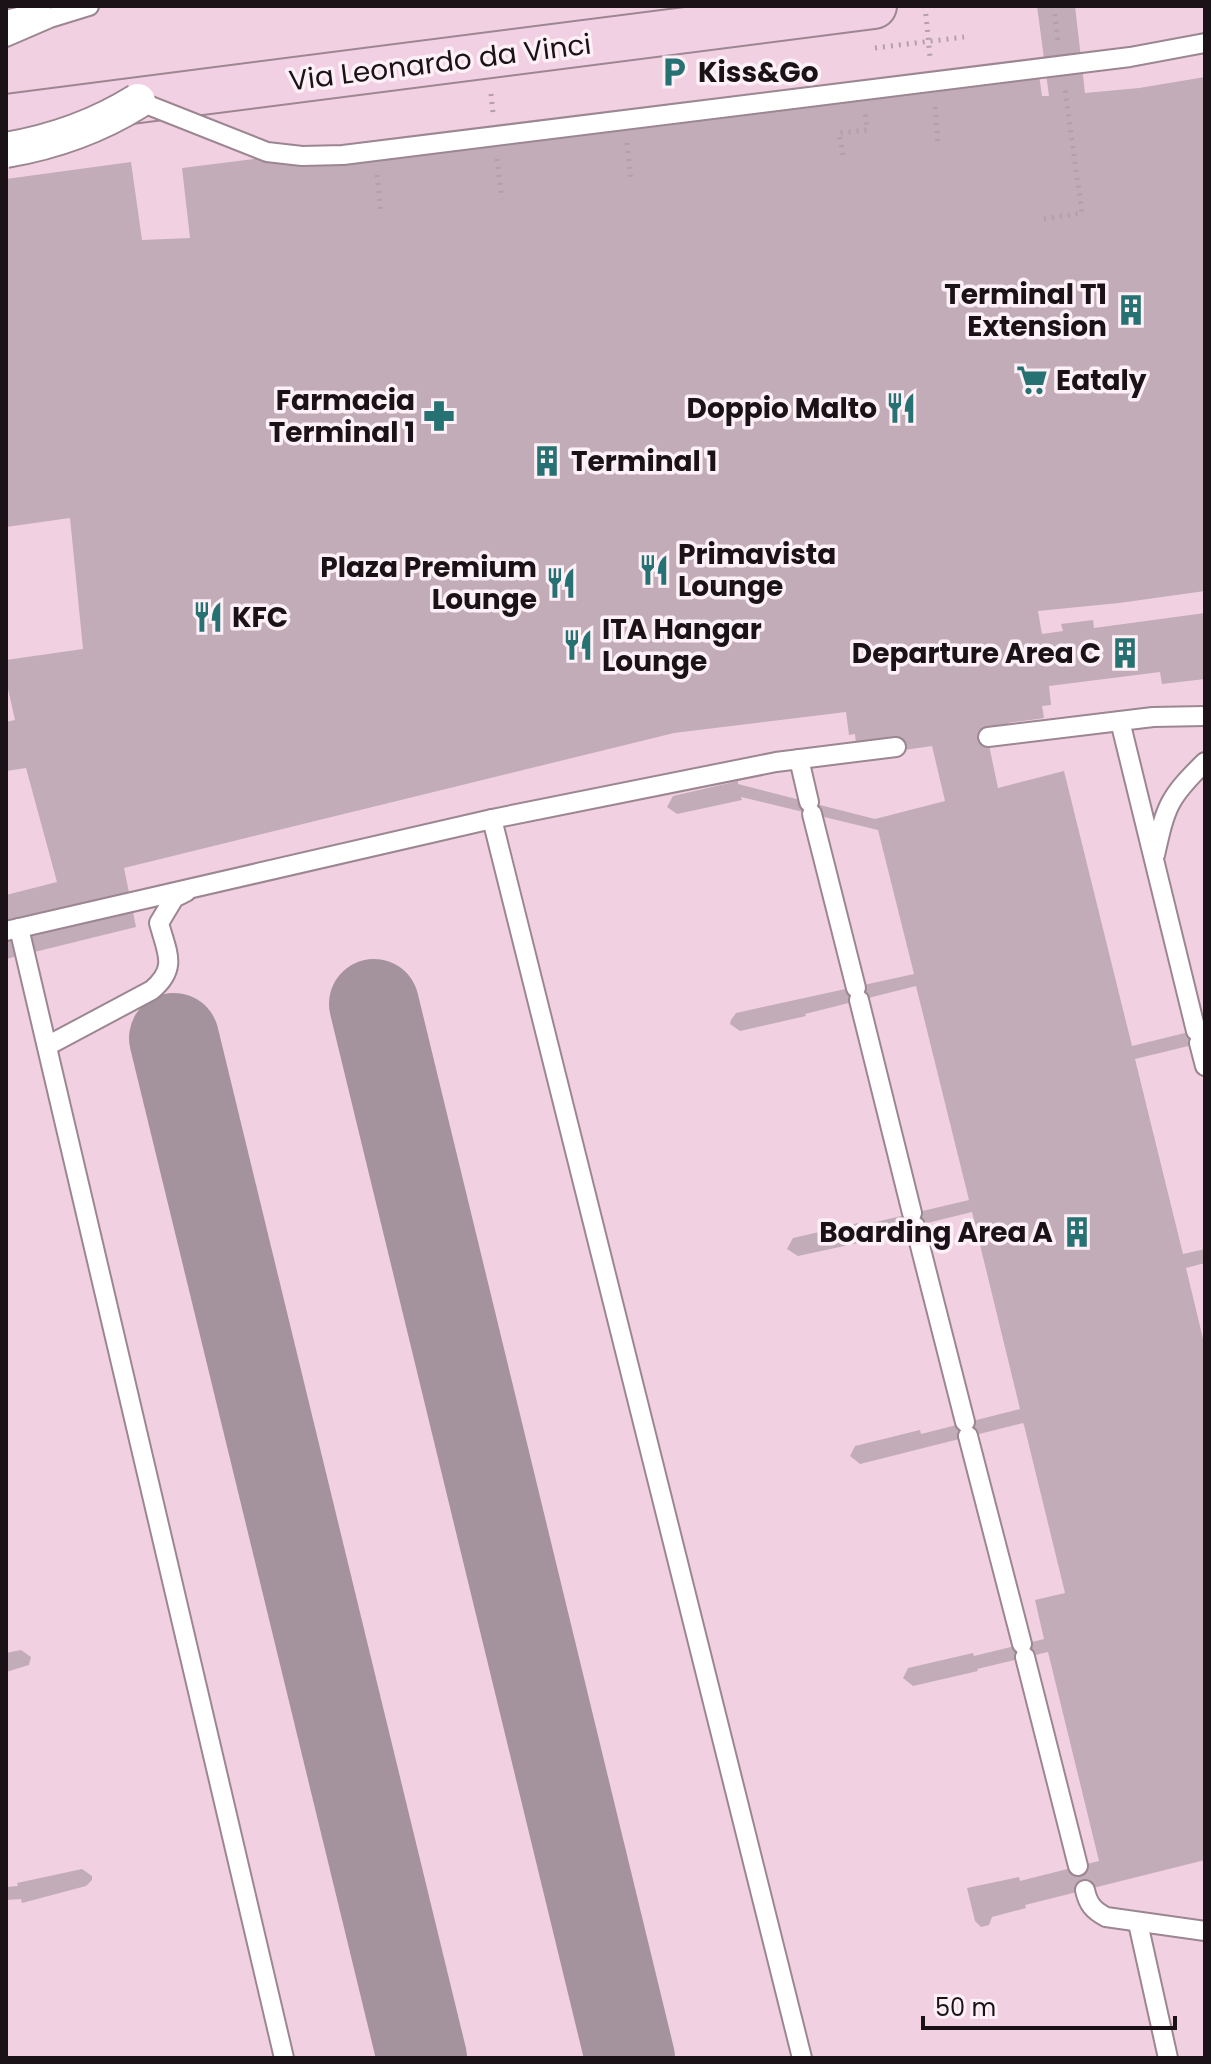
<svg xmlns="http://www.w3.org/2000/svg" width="1211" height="2064" viewBox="0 0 1211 2064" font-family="Poppins,sans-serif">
<rect width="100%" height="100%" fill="#f7dfeb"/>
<rect fill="#f1d1e1" x="6" y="6" width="1199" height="2052"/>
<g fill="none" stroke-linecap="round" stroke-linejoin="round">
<g stroke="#a4929c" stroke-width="90">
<path d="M374 1004 630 2058"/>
<path d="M174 1038 422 2058"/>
</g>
</g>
<g fill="#c2acb7">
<path d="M1037 6H1075L1085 93 1139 88 1205 77V591L1119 603 1038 611 1042 634 1063 631 1061 624 1093 620 1094 628 1205 613V679L1162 684 1160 672 1049 686 1051 705 1042 706 1044 718 1008 723 1010 733 989 745 998 788 1064 771 1132 1046 1205 1028V1042L1135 1059 1183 1254 1205 1249V1263L1186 1268 1205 1347V1860L1025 1905 1026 1908 992 1917 989 1925 981 1927 975 1921 967 1888 1019 1877 1020 1881 1099 1861 1048 1652 977 1669 978 1671 913 1686 903 1678 908 1668 973 1653 974 1656 1044 1639 1035 1600 1065 1593 1024 1425 1023 1423 860 1464 850 1456 855 1446 920 1430 921 1434 1020 1409 972 1212 862 1239 863 1242 798 1256 787 1249 793 1238 858 1223 859 1226 969 1200 916 986 805 1014 806 1016 740 1031 730 1024 731 1020 736 1013 914 974 878 830 741 797 742 800 677 814 667 807 673 796 738 781V784L875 819 945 801 932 746 897 751 856 744 855 734 849 735 846 712 674 733 124 868 136 927 6 959V895L57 882 26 768 6 771V722L15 720 6 680V660L83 649 70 518 6 527V179L131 162 142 240 190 238 182 168 1037 60 1042 96H1049Z"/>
<path d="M21 1650 31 1657 29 1665 6 1672V1653Z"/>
<path d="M82 1869 92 1876V1880L86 1886 22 1903 21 1899 6 1900V1887L18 1886 17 1883Z"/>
</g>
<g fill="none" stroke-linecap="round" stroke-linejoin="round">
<defs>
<g id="lane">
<path d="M6 20 42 11"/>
<path d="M6 37 50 18 89 6"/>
<path d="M1120 721 1196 1031"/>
<path d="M988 737 1153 717 1205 716"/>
<path d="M799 759 809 802"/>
<path d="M812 814 856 988"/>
<path d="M492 819 802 2058"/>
<path d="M1155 855C1166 806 1168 798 1205 762"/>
<path d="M19 928 284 2058"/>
<path d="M6 931 492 819 776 762 896 747"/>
<path d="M859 1000 912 1213"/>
<path d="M1199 1043 1205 1066"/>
<path d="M47 1046 152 990C178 968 167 953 159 923L174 898 186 892"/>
<path d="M915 1226 965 1422"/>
<path d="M968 1436 1022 1644"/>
<path d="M1025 1657 1078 1866"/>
<path d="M1085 1890C1088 1904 1093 1910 1106 1917L1205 1931"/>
<path d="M1138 1923 1168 2058"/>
</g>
<path id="secondary" d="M6 117 874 6"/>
</defs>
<use href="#lane" stroke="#9b8691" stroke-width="22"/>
<use href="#secondary" stroke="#9b8691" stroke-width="48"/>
<g stroke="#b29fa8" stroke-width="5" stroke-dasharray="2 6" stroke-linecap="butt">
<path d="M925 6 930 57"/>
<path d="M875 48 964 37"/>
<path d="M491 94 493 113"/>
<path d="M935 107 938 143"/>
<path d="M627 143 631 182"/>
<path d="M843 155 839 133 867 130 865 113"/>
<path d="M497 159 502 199"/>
<path d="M377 175 381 214"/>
</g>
<use href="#lane" stroke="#fff" stroke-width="18"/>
<use href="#secondary" stroke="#f2d0e4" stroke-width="44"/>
<defs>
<path id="lane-bridge" d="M138 101 267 152 302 156 343 155 1130 57 1205 43"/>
<path id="street-bridge" d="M6 150C53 142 98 126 138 101"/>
</defs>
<use href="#lane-bridge" stroke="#9b8691" stroke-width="22" stroke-linecap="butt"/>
<use href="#street-bridge" stroke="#9b8691" stroke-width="38" stroke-linecap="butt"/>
<g stroke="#b29fa8" stroke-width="5" stroke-dasharray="2 6" stroke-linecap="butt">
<path d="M1054 6 1058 41"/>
<path d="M1044 219 1082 213 1065 90"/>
</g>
<use href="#lane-bridge" stroke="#fff" stroke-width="18"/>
<use href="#street-bridge" stroke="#fff" stroke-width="34"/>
</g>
<defs>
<symbol id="parking-bare" viewBox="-9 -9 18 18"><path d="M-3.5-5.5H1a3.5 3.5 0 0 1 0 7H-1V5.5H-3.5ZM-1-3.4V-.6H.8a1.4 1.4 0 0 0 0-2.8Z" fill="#267172" stroke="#fef0f7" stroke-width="2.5" paint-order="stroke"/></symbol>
<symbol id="building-bare" viewBox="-9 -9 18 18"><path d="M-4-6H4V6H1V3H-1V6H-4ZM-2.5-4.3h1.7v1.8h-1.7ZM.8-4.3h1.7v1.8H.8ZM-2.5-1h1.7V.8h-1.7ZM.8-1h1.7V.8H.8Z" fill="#267172" stroke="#fef0f7" stroke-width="2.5" paint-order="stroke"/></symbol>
<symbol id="supermarket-bare" viewBox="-9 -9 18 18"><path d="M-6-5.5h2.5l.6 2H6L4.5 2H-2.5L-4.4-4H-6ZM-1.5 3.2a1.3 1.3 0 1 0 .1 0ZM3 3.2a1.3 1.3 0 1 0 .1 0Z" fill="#267172" stroke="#fef0f7" stroke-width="2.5" paint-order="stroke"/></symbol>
<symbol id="restaurant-bare" viewBox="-9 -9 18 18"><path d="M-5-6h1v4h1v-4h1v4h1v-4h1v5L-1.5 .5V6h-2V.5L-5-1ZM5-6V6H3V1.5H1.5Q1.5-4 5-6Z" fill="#267172" stroke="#fef0f7" stroke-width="2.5" paint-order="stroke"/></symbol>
<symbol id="pharmacy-bare" viewBox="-9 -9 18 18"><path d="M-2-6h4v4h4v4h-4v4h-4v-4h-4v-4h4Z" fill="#267172" stroke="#fef0f7" stroke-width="2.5" paint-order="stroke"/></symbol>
</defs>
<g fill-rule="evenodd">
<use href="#parking-bare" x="652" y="50" width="44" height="44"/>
<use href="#building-bare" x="1109" y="288" width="44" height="44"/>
<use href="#supermarket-bare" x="1010" y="358" width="44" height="44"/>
<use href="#restaurant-bare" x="879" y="386" width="44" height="44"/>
<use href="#pharmacy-bare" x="417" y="394" width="44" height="44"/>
<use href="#building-bare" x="525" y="439" width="44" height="44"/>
<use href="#restaurant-bare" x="632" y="548" width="44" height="44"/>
<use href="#restaurant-bare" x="539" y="561" width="44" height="44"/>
<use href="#restaurant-bare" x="186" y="595" width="44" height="44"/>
<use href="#restaurant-bare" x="556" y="623" width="44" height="44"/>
<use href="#building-bare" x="1103" y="631" width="44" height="44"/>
<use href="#building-bare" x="1055" y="1210" width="44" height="44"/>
</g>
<g text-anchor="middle" stroke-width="7" stroke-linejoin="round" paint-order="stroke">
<g font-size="28" fill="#1a1216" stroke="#fef0f7">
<text transform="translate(440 62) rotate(-7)" y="10">Via Leonardo da Vinci</text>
</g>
<g font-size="28" font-weight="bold" fill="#1a1216" stroke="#fef0f7" text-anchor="start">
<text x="698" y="82">Kiss&amp;Go</text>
<text x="1107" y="304" text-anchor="end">Terminal T1<tspan x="1107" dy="32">Extension</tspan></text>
<text x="1056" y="390">Eataly</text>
<text x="415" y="410" text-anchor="end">Farmacia<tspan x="415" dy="32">Terminal 1</tspan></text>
<text x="877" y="418" text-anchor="end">Doppio Malto</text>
<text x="571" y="471">Terminal 1</text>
<text x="678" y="564">Primavista<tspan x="678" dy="32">Lounge</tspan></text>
<text x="537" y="577" text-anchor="end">Plaza Premium<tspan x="537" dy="32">Lounge</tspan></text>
<text x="232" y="627">KFC</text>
<text x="602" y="639">ITA Hangar<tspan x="602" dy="32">Lounge</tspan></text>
<text x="1101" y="663" text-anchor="end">Departure Area C</text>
<text x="1053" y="1242" text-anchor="end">Boarding Area A</text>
</g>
</g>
<rect width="1211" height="2064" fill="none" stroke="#1a1216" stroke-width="16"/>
<path d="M923 2016v12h252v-12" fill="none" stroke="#1a1216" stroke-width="4"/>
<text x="935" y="2016" font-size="24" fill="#1a1216" stroke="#fef0f7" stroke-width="6" paint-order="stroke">50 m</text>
</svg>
